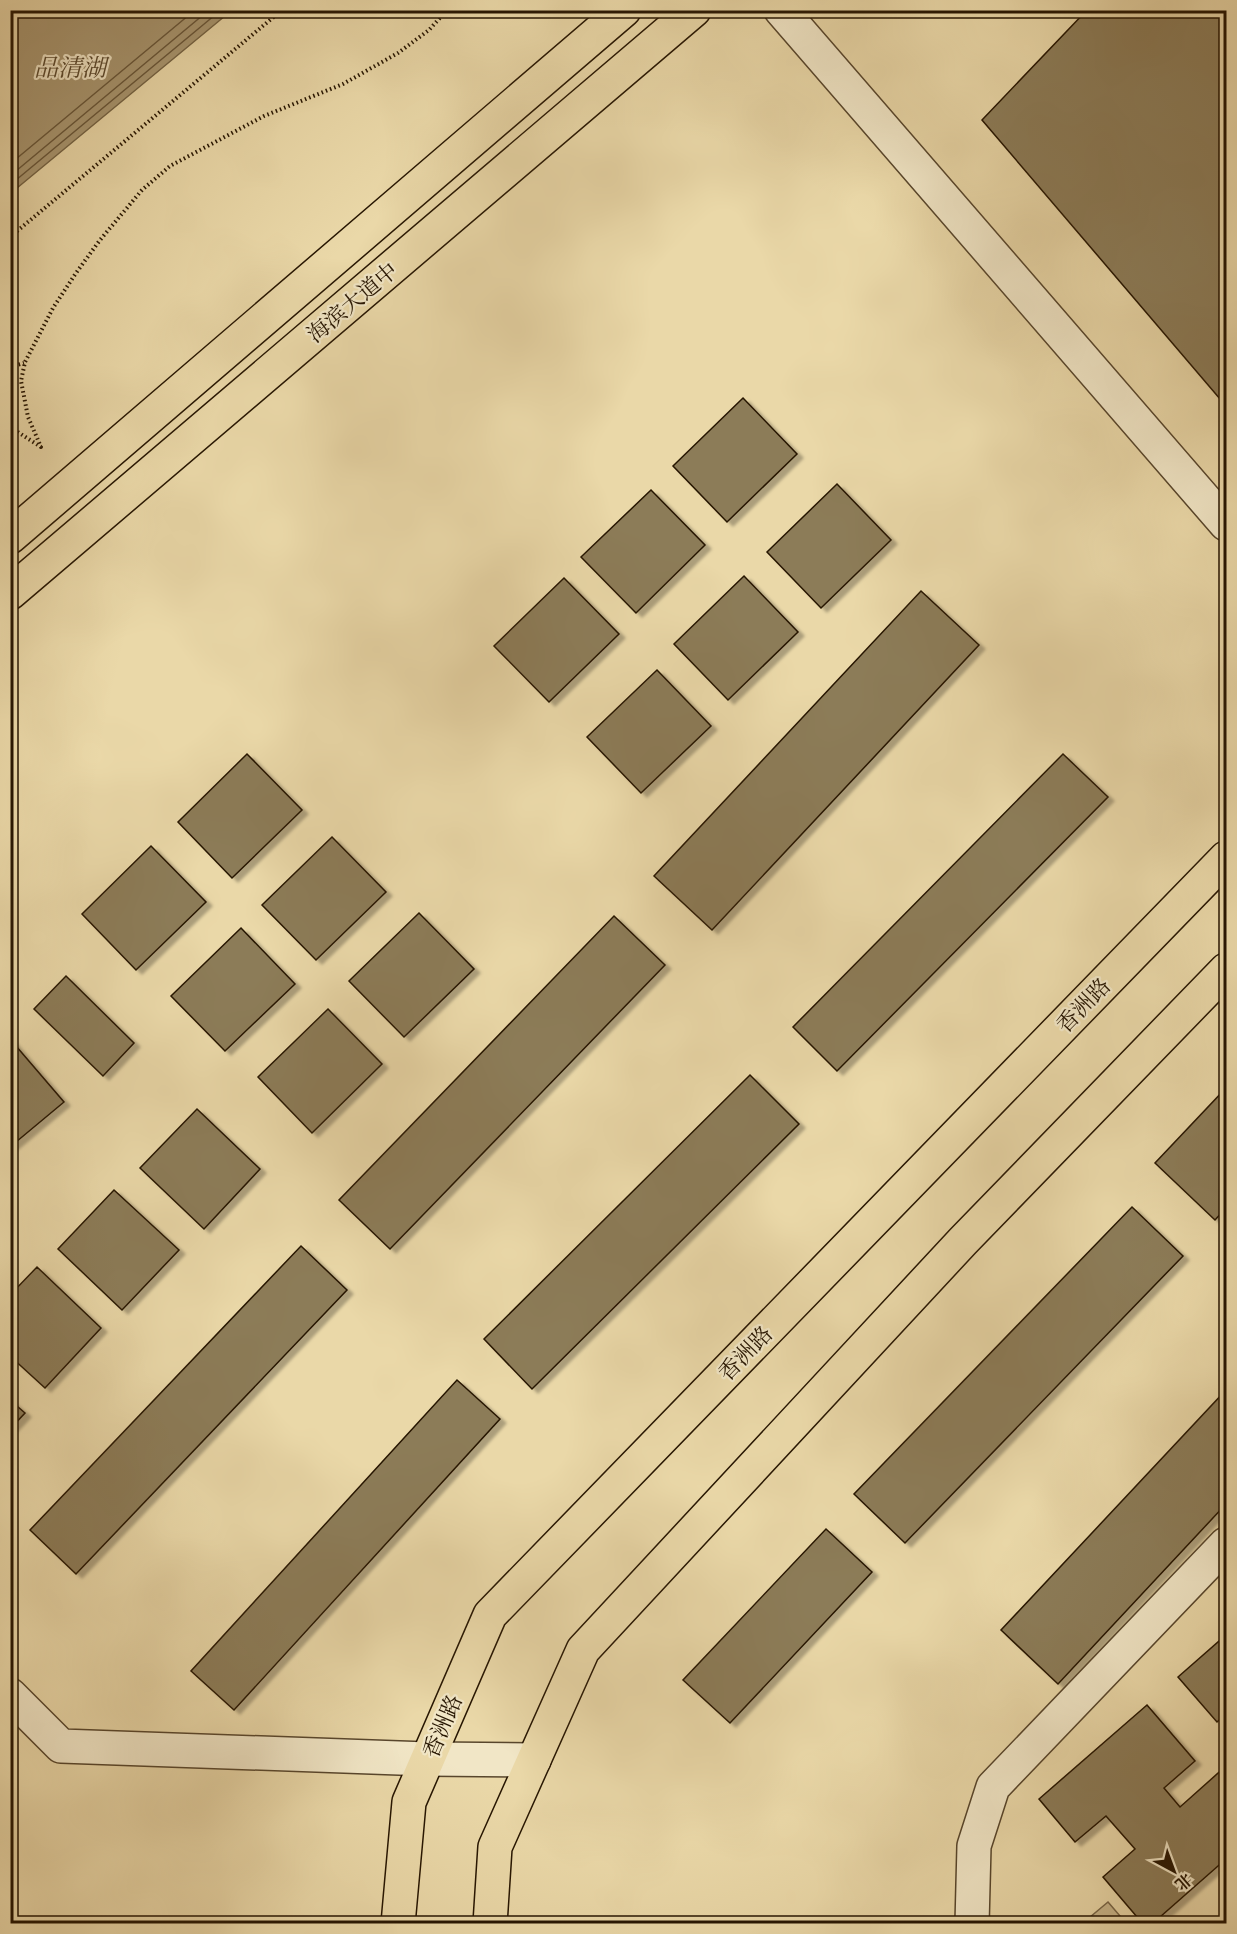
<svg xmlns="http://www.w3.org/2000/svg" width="1237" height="1934" viewBox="0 0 1237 1934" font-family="Alegreya,'Noto Serif SC',serif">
<defs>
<filter id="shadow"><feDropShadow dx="6" dy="4" stdDeviation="1.5" flood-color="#0004"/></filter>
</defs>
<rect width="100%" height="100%" fill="#ead8a8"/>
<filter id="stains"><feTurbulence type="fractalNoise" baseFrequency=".00333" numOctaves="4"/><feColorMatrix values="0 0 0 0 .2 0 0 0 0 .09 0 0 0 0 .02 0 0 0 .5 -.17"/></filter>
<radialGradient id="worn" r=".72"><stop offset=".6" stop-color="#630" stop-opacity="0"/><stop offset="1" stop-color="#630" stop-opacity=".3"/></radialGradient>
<path fill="#c9b78c" stroke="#786647" stroke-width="1.5" d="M1108 1902 1126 1923H1083Z"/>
<path fill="#a89670" stroke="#746344" stroke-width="1.5" d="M11 10H231V11L11 193Z"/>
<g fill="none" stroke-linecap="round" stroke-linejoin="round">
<g stroke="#685639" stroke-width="1.5">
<path d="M10 164 195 10"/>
<path d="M10 176 209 10"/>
<path d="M10 185 221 10"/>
</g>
</g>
<g fill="#8c7b58" stroke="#271602" stroke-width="1.5" filter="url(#shadow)">
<path d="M1087 10H1226V406L982 120Z"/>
<path d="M743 398 797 454 727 522 673 466Z"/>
<path d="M837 484 891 540 821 608 767 552Z"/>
<path d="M651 490 705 545 636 613 581 557Z"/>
<path d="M744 576 798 632 728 700 674 644Z"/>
<path d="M564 578 619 634 549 702 494 646Z"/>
<path d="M921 591 979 645 712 930 654 876Z"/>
<path d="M657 670 711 726 641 793 587 737Z"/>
<path d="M247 754 302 810 232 878 178 822Z"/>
<path d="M1063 754 1108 797 837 1071 793 1027Z"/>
<path d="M332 837 386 892 316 960 262 905Z"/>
<path d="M151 846 206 902 136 970 82 914Z"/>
<path d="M419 913 474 969 404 1037 349 981Z"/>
<path d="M614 916 665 965 390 1249 339 1200Z"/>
<path d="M241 928 295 984 225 1051 171 996Z"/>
<path d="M66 976 134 1043 103 1076 34 1009Z"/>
<path d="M328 1009 382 1064 312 1133 258 1077Z"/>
<path d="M10 1039 64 1102 10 1147Z"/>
<path d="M750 1075 799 1124 532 1389 484 1339Z"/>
<path d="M1226 1088V1208L1215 1220 1155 1163Z"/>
<path d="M197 1109 260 1169 204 1229 140 1168Z"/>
<path d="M114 1190 179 1250 122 1310 58 1249Z"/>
<path d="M1132 1207 1183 1256 905 1543 854 1494Z"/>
<path d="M301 1246 347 1290 76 1574 30 1530Z"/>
<path d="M37 1267 101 1328 45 1388 10 1356V1295Z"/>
<path d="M457 1380 500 1419 234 1710 191 1671Z"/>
<path d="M1226 1390V1504L1058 1684 1001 1630Z"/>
<path d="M10 1400 25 1413 10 1429Z"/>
<path d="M826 1529 872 1572 730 1723 683 1680Z"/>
<path d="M1226 1635V1714L1217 1722 1178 1677Z"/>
<path d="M1147 1705 1195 1761 1164 1788 1180 1807 1226 1766V1859L1152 1924H1143L1103 1877 1135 1849 1106 1816 1075 1842 1039 1799Z"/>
</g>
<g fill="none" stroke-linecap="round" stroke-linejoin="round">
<defs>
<g id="minor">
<path d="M781 10 1226 524"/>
<path d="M10 1695 61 1746 427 1759 534 1760"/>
<path d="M972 1924 974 1846 993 1787 1226 1544"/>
</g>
<g id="major">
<path d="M10 537 624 10"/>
<path d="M10 593 694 10"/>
<path d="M398 1924 409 1802 490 1615 1226 858"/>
<path d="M490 1924 495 1847 583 1650 963 1241 1226 970"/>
</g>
</defs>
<use href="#minor" stroke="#58462c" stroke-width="36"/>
<use href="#major" stroke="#271602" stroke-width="36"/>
<g stroke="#271602" stroke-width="4" stroke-dasharray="1.5 3" stroke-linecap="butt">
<path d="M10 237 282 10"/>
<path d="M10 367 24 363"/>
<path d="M10 427 41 447 28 417 21 381 25 362 53 308 76 273 100 240 142 190 170 166 264 116 343 84 398 53 429 30 447 10"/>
</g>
<use href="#minor" stroke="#f1e6c6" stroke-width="33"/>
<use href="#major" stroke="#ead8a8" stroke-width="33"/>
</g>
<g text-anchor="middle" stroke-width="4.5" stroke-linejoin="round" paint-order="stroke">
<g font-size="22" fill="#271602" stroke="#f1e6c6">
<text transform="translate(352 302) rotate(-40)" y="8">海滨大道中</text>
<text transform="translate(1083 1005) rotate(-46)" y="8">香洲路</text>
<text transform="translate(745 1353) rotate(-46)" y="8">香洲路</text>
<text transform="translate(442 1726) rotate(-67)" y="8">香洲路</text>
</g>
<g font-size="24" font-style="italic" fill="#5b492e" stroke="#f1e6c6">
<text x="70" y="76">品清湖</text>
</g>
</g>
<rect width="1237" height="1934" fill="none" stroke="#ead8a8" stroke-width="36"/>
<rect x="12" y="12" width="1213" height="1910" fill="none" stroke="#271602" stroke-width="3"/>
<rect x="18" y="18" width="1201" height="1898" fill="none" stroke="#271602" stroke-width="1.5"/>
<g transform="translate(1174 1871) rotate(139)" stroke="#f1e6c6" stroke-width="4.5" paint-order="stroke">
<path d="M0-4.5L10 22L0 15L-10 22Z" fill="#271602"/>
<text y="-9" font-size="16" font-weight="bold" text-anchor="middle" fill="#271602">北</text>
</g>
<rect width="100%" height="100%" filter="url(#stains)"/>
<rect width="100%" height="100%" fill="url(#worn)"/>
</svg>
